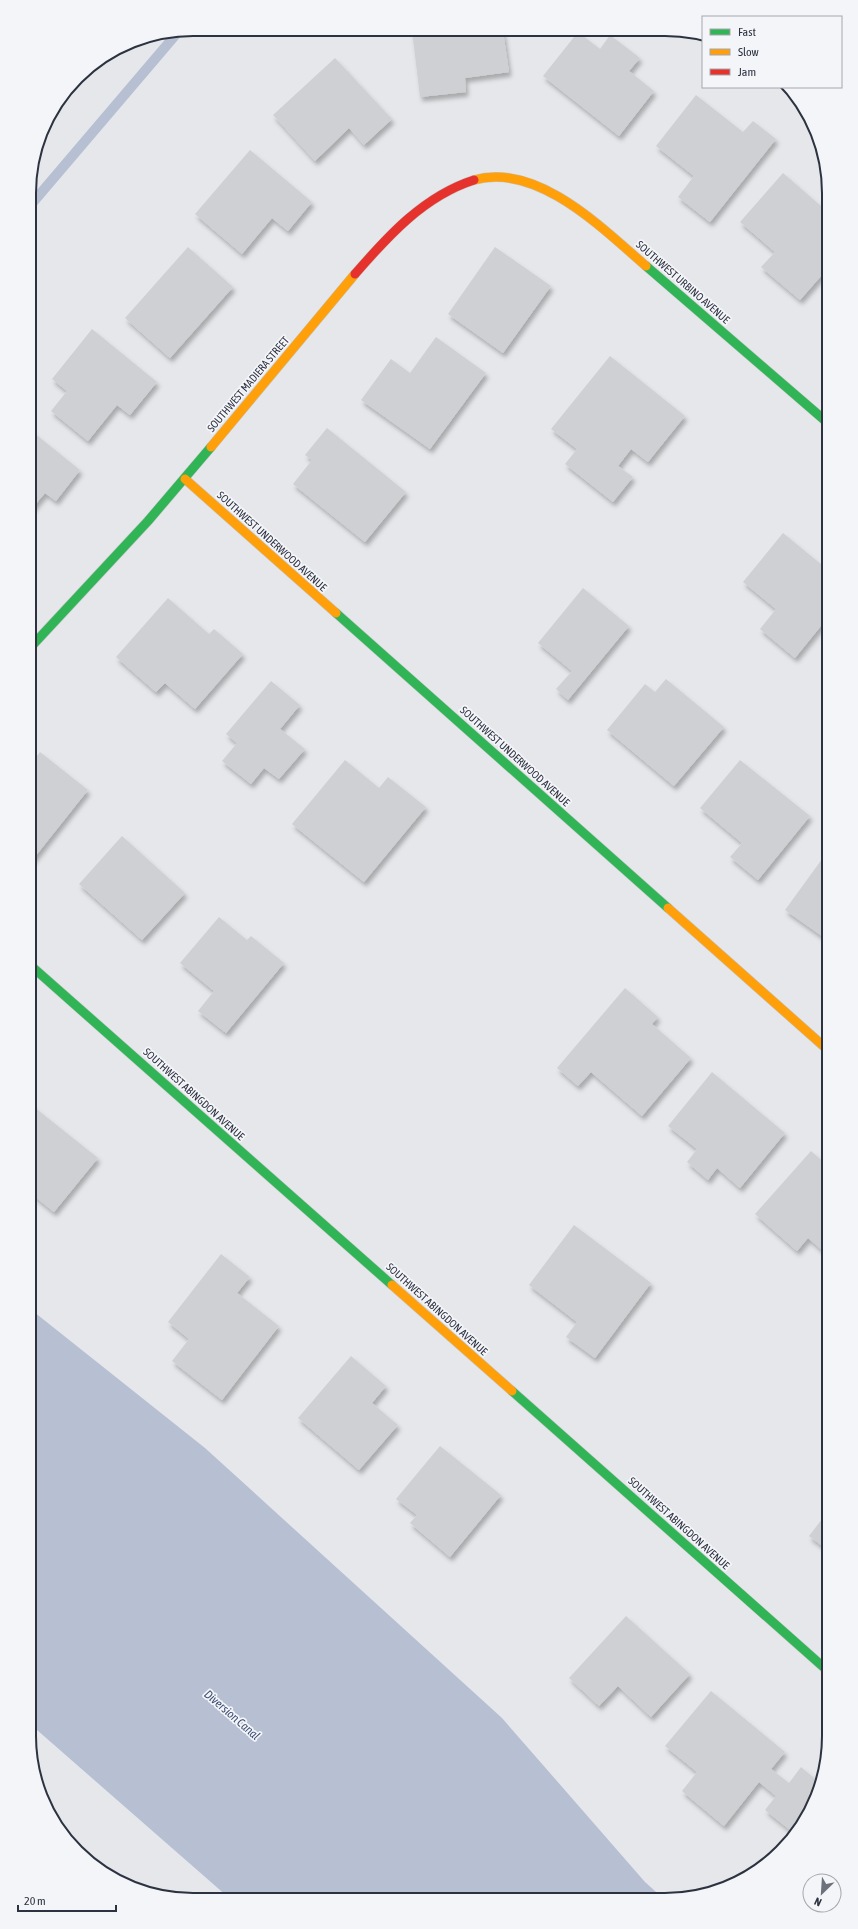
<svg xmlns="http://www.w3.org/2000/svg" width="858" height="1929" viewBox="0 0 858 1929" font-family="'Asap Condensed',sans-serif">
<defs>
<filter id="shadow"><feDropShadow dx="2.5" dy="4.5" stdDeviation="2" flood-color="#0004"/></filter>
</defs>
<rect width="100%" height="100%" fill="#e5e7ea"/>
<path fill="#b7c0d2" d="M29 1308 205 1448 502 1718 645 1882 665 1900 228 1897 29 1723Z"/>
<g fill="none" stroke-linecap="round" stroke-linejoin="round">
<path stroke="#b7c0d2" stroke-width="10" d="M29 207 178 32"/>
</g>
<g fill="#cfd0d3" filter="url(#shadow)">
<path d="M412 30 503 31 509 72 465 78 466 92 420 97Z"/>
<path d="M578 32 600 49 610 35 640 58 629 71 654 91 619 136 543 76Z"/>
<path d="M335 58 392 119 364 145 349 128 315 161 273 115Z"/>
<path d="M696 95 743 132 753 121 776 139 710 222 678 197 694 176 656 146Z"/>
<path d="M250 150 312 202 288 231 272 218 242 254 195 214Z"/>
<path d="M783 173 829 213V267L800 300 761 267 775 252 740 222Z"/>
<path d="M188 247 233 287 170 358 125 318Z"/>
<path d="M495 247 551 286 503 353 448 314Z"/>
<path d="M92 329 157 382 130 415 117 405 88 441 51 411 67 391 52 379Z"/>
<path d="M436 337 486 373 430 449 361 400 391 359 410 373Z"/>
<path d="M610 356 685 416 648 462 631 449 618 466 633 477 613 502 565 464 577 449 551 429Z"/>
<path d="M327 428 406 492 365 542 293 484 312 460 305 455Z"/>
<path d="M29 429 80 470 56 501 45 493 29 512Z"/>
<path d="M783 533 822 565 829 556V616L795 658 760 629 776 609 743 582Z"/>
<path d="M583 588 629 626 568 700 556 689 572 671 538 643Z"/>
<path d="M168 598 209 634 214 629 243 654 195 709 165 683 156 692 116 657Z"/>
<path d="M666 679 724 727 674 786 607 730 645 684 655 692Z"/>
<path d="M271 681 300 705 280 729 305 749 279 779 264 768 251 784 222 761 237 743 226 734Z"/>
<path d="M40 752 88 790 30 863 29 766Z"/>
<path d="M345 760 379 788 388 777 426 807 364 882 292 824Z"/>
<path d="M740 760 810 816 758 880 730 857 742 843 700 808Z"/>
<path d="M122 836 185 893 142 940 79 884Z"/>
<path d="M825 855 829 858V941L785 910Z"/>
<path d="M219 917 247 940 251 936 284 963 226 1033 198 1011 214 991 180 963Z"/>
<path d="M625 988 658 1017 652 1024 691 1058 642 1116 591 1072 578 1086 557 1068Z"/>
<path d="M712 1072 785 1133 740 1188 717 1168 708 1180 687 1162 697 1149 668 1126Z"/>
<path d="M29 1103 98 1158 54 1212 29 1192Z"/>
<path d="M811 1151 829 1167V1256L808 1238 797 1251 755 1214Z"/>
<path d="M574 1225 651 1283 595 1358 566 1337 577 1322 529 1285Z"/>
<path d="M221 1254 250 1277 237 1293 279 1326 222 1400 172 1361 189 1339 168 1322Z"/>
<path d="M351 1356 386 1386 372 1403 398 1425 359 1470 298 1418Z"/>
<path d="M440 1446 501 1495 450 1557 410 1523 417 1515 396 1499Z"/>
<path d="M829 1510V1551L809 1536Z"/>
<path d="M626 1616 690 1674 651 1717 618 1686 599 1706 569 1678Z"/>
<path d="M711 1691 785 1752 771 1769 789 1783 801 1767 820 1783 817 1798 795 1834 765 1810 776 1796 759 1782 724 1826 682 1791 697 1772 665 1746Z"/>
</g>
<g fill="none" stroke-linecap="round" stroke-linejoin="round">
<defs>
<g id="fast">
<path d="M646 266 829 424"/>
<path d="M336 613 668 908"/>
<path d="M29 649 148 521 211 447"/>
<path d="M29 964 392 1285"/>
<path d="M512 1391 829 1672"/>
</g>
<g id="slow">
<path d="M474 180C537 162 602 228 646 266"/>
<path d="M211 447 355 274"/>
<path d="M185 479 336 613"/>
<path d="M668 908 829 1051"/>
<path d="M392 1285 512 1391"/>
</g>
<path id="jam" d="M355 274C388 236 424 196 474 180"/>
</defs>
<use href="#fast" stroke="#c3c5c8" stroke-width="10"/>
<use href="#slow" stroke="#c3c5c8" stroke-width="10"/>
<use href="#jam" stroke="#c3c5c8" stroke-width="10"/>
<use href="#fast" stroke="#30b455" stroke-width="9"/>
<use href="#slow" stroke="#ff9f0a" stroke-width="9"/>
<use href="#jam" stroke="#e5322d" stroke-width="9"/>
</g>
<g text-anchor="middle" stroke-width="3.5" stroke-linejoin="round" paint-order="stroke">
<g font-size="11" fill="#2d3241" stroke="#f4f5f8">
<text transform="translate(683 282) rotate(41)" y="4">SOUTHWEST URBINO AVENUE</text>
<text transform="translate(248 384) rotate(-50)" y="4">SOUTHWEST MADIERA STREET</text>
<text transform="translate(272 541) rotate(42)" y="4">SOUTHWEST UNDERWOOD AVENUE</text>
<text transform="translate(515 756) rotate(42)" y="4">SOUTHWEST UNDERWOOD AVENUE</text>
<text transform="translate(194 1094) rotate(42)" y="4">SOUTHWEST ABINGDON AVENUE</text>
<text transform="translate(437 1309) rotate(42)" y="4">SOUTHWEST ABINGDON AVENUE</text>
<text transform="translate(679 1523) rotate(42)" y="4">SOUTHWEST ABINGDON AVENUE</text>
</g>
<g font-size="12" font-style="italic" fill="#3b4c72" stroke="#f4f5f8">
<text transform="translate(232 1715) rotate(41)" y="4">Diversion Canal</text>
</g>
</g>
<path d="M0 0H858V1929H0ZM193 36H665A157 157 0 0 1 822 193V1736A157 157 0 0 1 665 1893H193A157 157 0 0 1 36 1736V193A157 157 0 0 1 193 36Z" fill="#f4f5f8" fill-rule="evenodd"/>
<path fill="none" stroke="#2d3241" stroke-width="2" d="M193 36H665A157 157 0 0 1 822 193V1736A157 157 0 0 1 665 1893H193A157 157 0 0 1 36 1736V193A157 157 0 0 1 193 36Z"/>
<rect x="702" y="16" width="140" height="72" fill="#f4f5f8" stroke="#a4a7af"/>
<rect x="710" y="29" width="20" height="6" fill="#30b455" stroke="#a4a7af"/>
<text x="738" y="36" font-size="12" fill="#2d3241">Fast</text>
<rect x="710" y="49" width="20" height="6" fill="#ff9f0a" stroke="#a4a7af"/>
<text x="738" y="56" font-size="12" fill="#2d3241">Slow</text>
<rect x="710" y="69" width="20" height="6" fill="#e5322d" stroke="#a4a7af"/>
<text x="738" y="76" font-size="12" fill="#2d3241">Jam</text>
<g transform="translate(822 1893) rotate(205)"><circle r="19" fill="#f4f5f8" stroke="#a4a7af"/>
<path d="M0-3L7 15L0 10L-7 15Z" fill="#6d717c"/>
<text y="-6" font-size="11" font-weight="bold" text-anchor="middle" fill="#2d3241">N</text>
</g>
<path d="M18 1905v6h98v-6" fill="none" stroke="#2d3241" stroke-width="2"/>
<text x="24" y="1905" font-size="12" fill="#2d3241" stroke="#f4f5f8" stroke-width="3" paint-order="stroke">20 m</text>
</svg>
